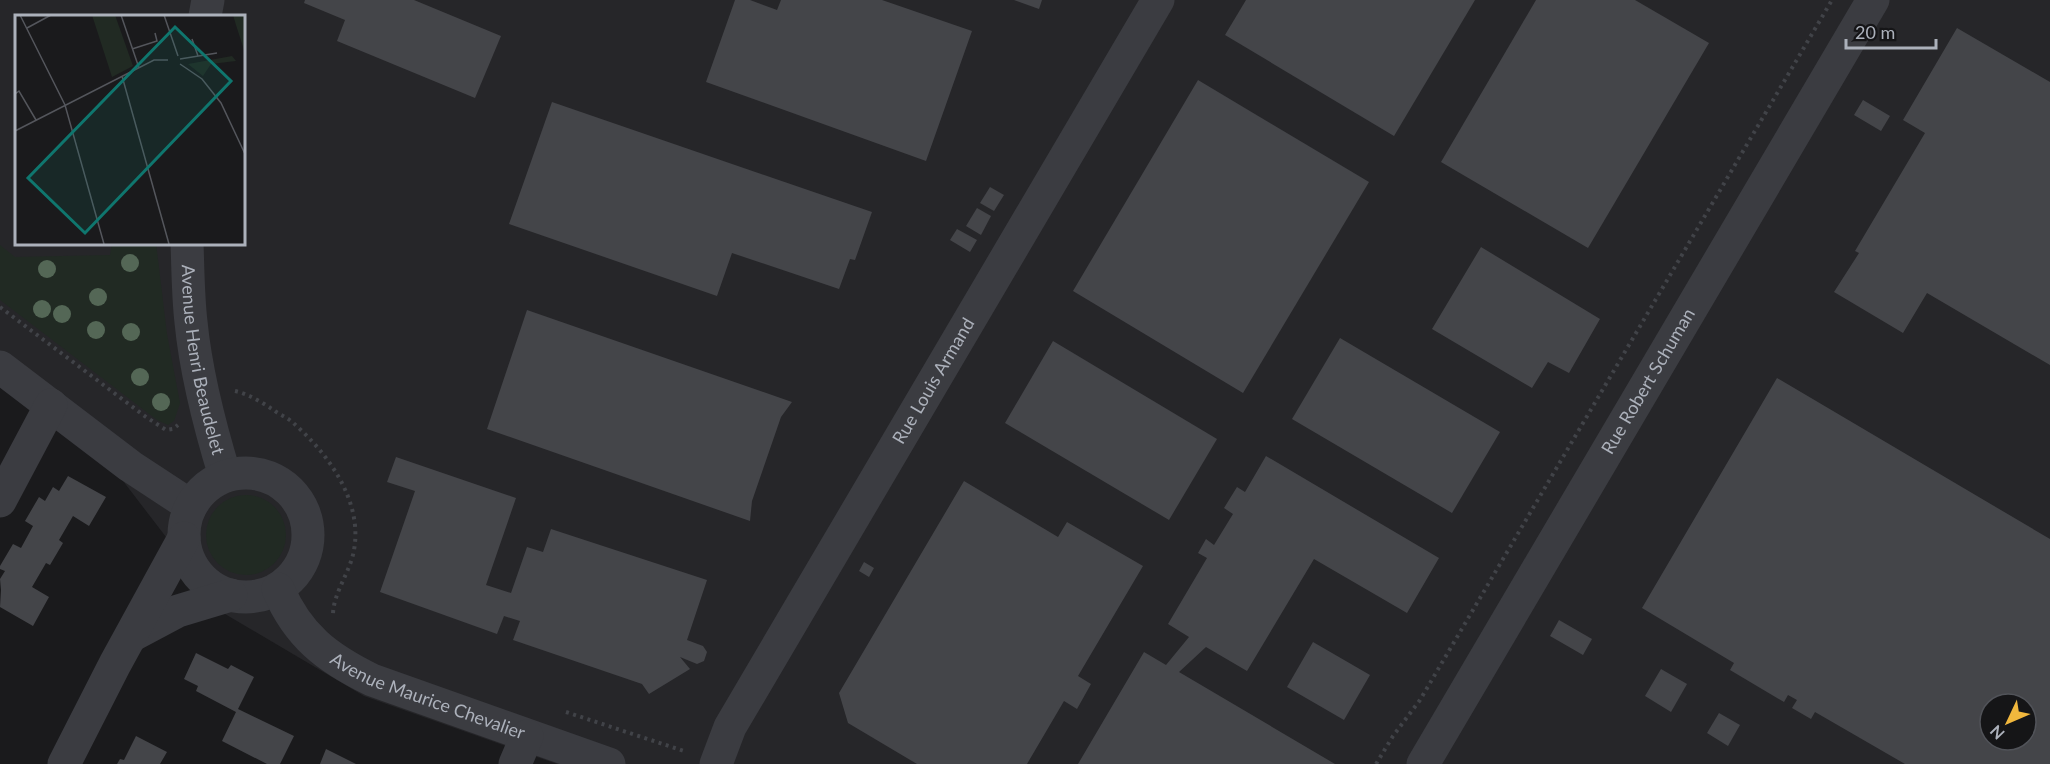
<svg xmlns="http://www.w3.org/2000/svg" width="2050" height="764" viewBox="0 0 2050 764" font-family="Lato,sans-serif">
<rect width="100%" height="100%" fill="#1a1a1c"/>
<path fill="#262629" fill-rule="evenodd" d="M0 0H2050V764H557L364 696 225 614 120 477 0 384ZM16 16H243V243H16ZM1990 704H2026V740H1990Z"/>
<g fill="#212a23">
<path d="M112 243H156L167 334 180 403 174 421 168 425 157 420 0 300V245L15 257 110 255Z"/>
<circle cx="246" cy="535" r="40"/>
</g>
<g fill="#444549" fill-rule="evenodd">
<path d="M305 0H414L501 36 475 98 337 41 345 20 304 3Z"/>
<path d="M735 0H750L777 10 781 0H882L972 31 926 161 706 82Z"/>
<path d="M1014 0H1042L1039 9Z"/>
<path d="M1246 0H1475L1394 136 1225 35Z"/>
<path d="M1536 0H1635L1709 43 1588 248 1441 162Z"/>
<path d="M1957 28 2050 82V365L1927 293 1903 333 1834 292 1859 253 1855 251 1925 133 1903 120Z"/>
<path d="M1198 80 1369 182 1243 393 1073 291Z"/>
<path d="M1863 100 1890 116 1881 131 1854 115Z"/>
<path d="M552 102 872 212 855 260 850 259 839 289 732 253 717 296 509 224Z"/>
<path d="M990 187 1004 195 994 211 980 203Z"/>
<path d="M977 208 991 216 981 235 966 226Z"/>
<path d="M957 229 977 240 970 252 950 240Z"/>
<path d="M1481 247 1600 319 1569 373 1548 362 1532 388 1432 329Z"/>
<path d="M527 310 792 402 781 417 752 501 750 521 487 429Z"/>
<path d="M1340 338 1500 432 1452 513 1292 419Z"/>
<path d="M1053 341 1217 439 1169 520 1005 423Z"/>
<path d="M1777 378 2050 539V764H1905L1815 712 1811 719 1792 708 1797 700 1788 695 1784 702 1730 670 1734 663 1642 608ZM1990 704H2026V740H1990Z"/>
<path d="M1266 456 1439 558 1407 613 1314 559 1247 671 1206 647 1179 672 1335 764H1078L1144 652 1166 665 1189 637 1168 624 1207 558 1198 553 1206 539 1214 545 1233 514 1224 508 1237 487 1245 492Z"/>
<path d="M396 457 516 498 486 585 511 593 527 547 543 552 551 529 707 580 687 640 703 646 707 652 704 661 697 664 680 657 690 669 649 694 642 684 513 640 520 621 504 616 497 634 380 592 415 491 387 482Z"/>
<path d="M68 476 106 497 89 526 73 516 59 540 63 543 50 565 46 563 32 587 49 597 33 626 0 607 1 590 0 579 5 571 0 569V566L13 544 21 548 33 526 25 521 39 497 45 501 53 487 59 491Z"/>
<path d="M964 481 1058 537 1067 522 1143 566 1078 676 1091 684 1077 709 1064 701 1027 764H917L848 723 839 693Z"/>
<path d="M864 562 874 568 869 577 859 571Z"/>
<path d="M1559 620 1592 639 1583 655 1550 636Z"/>
<path d="M1313 642 1370 675 1344 720 1287 687Z"/>
<path d="M196 653 228 669 231 665 254 677 238 709 294 736 280 764H267L222 741 236 712 196 691 198 686 184 679Z"/>
<path d="M1661 669 1687 684 1671 712 1645 696Z"/>
<path d="M1719 713 1740 725 1728 746 1707 733Z"/>
<path d="M136 736 167 752 160 764H117L120 759 124 760Z"/>
<path d="M326 749 356 764H320Z"/>
</g>
<g fill="none" stroke-linecap="round" stroke-linejoin="round">
<g stroke="#414348" stroke-width="4" stroke-dasharray="3 4.5" stroke-linecap="butt">
<path d="M0 307 146 417 166 430 173 429 178 425"/>
<path d="M235 391C249 394 263 403 275 411 280 415 286 417 291 421 327 452 363 500 354 550 350 573 333 593 333 615"/>
<path d="M566 712 687 752"/>
<path d="M1376 764 1393 736 1420 700 1832 0"/>
</g>
<g stroke="#3b3c41" stroke-width="33">
<path d="M205 16 208 0"/>
<path id="s1" d="M187 243C188 269 188 296 191 322 196 374 210 427 225 476"/>
<path d="M0 367 130 466 191 506"/>
<circle cx="246" cy="535" r="62"/>
<path d="M0 501 51 405"/>
<path id="s2" d="M278 589C298 636 327 658 372 680L609 764"/>
<path d="M131 636 178 611 231 595"/>
<path d="M64 764 115 664 184 538"/>
<path d="M515 764 527 736"/>
<path id="s3" d="M716 764 730 727 1158 0"/>
<path id="s4" d="M1423 764 1873 0"/>
</g>
</g>
<g fill="#546756">
<circle cx="130" cy="263" r="9"/>
<circle cx="47" cy="269" r="9"/>
<circle cx="98" cy="297" r="9"/>
<circle cx="42" cy="309" r="9"/>
<circle cx="62" cy="314" r="9"/>
<circle cx="96" cy="330" r="9"/>
<circle cx="131" cy="332" r="9"/>
<circle cx="140" cy="377" r="9"/>
<circle cx="161" cy="402" r="9"/>
</g>
<g text-anchor="middle" stroke-width="5" stroke-linejoin="round" paint-order="stroke">
<g font-size="18" fill="#acb1bb" stroke="#151517">
<text dy="6" stroke="none"><textPath href="#s1" startOffset="118">Avenue Henri Beaudelet</textPath></text>
<text dy="6" stroke="none"><textPath href="#s3" startOffset="441">Rue Louis Armand</textPath></text>
<text dy="6" stroke="none"><textPath href="#s4" startOffset="444">Rue Robert Schuman</textPath></text>
<text dy="6" stroke="none"><textPath href="#s2" startOffset="192">Avenue Maurice Chevalier</textPath></text>
</g>
</g>
<g transform="translate(15 15)">
<rect width="230" height="230" fill="#1a1a1c"/>
<path d="M77 0H100L118 51 97 62ZM218 0H229V35L221 10ZM217 41 221 46 196 49 188 61 173 49Z" fill="#212a23"/>
<path fill="none" stroke="#54565c" stroke-width="1.5" d="M5 0 50 90 89 229M106 0 124 53M149 0 163 41M12 13 36 0M177 24 183 41M117 34 142 26 140 18M165 44 202 38M165 49 187 64 206 88 230 139M107 61 154 229M0 79 4 76 21 105M0 116 139 45H153"/>
<path fill="#0f766e" fill-opacity="0.15" stroke="#0f766e" stroke-width="3" d="M160 12 216 66 70 218 13 163Z"/>
<rect width="230" height="230" fill="none" stroke="#acb1bb" stroke-width="3"/>
</g>
<g transform="translate(2008 722) rotate(226)"><circle r="28" fill="#151517" stroke="#515359" stroke-width="1.5"/>
<path d="M0-4.5L10 22L0 15L-10 22Z" fill="#f1b73d"/>
<text y="-9" font-size="16" font-weight="bold" text-anchor="middle" fill="#acb1bb">N</text>
</g>
<path d="M1846 39v9h90v-9" fill="none" stroke="#acb1bb" stroke-width="3"/>
<text x="1855" y="39" font-size="18" fill="#acb1bb" stroke="#151517" stroke-width="4.5" paint-order="stroke">20 m</text>
</svg>
